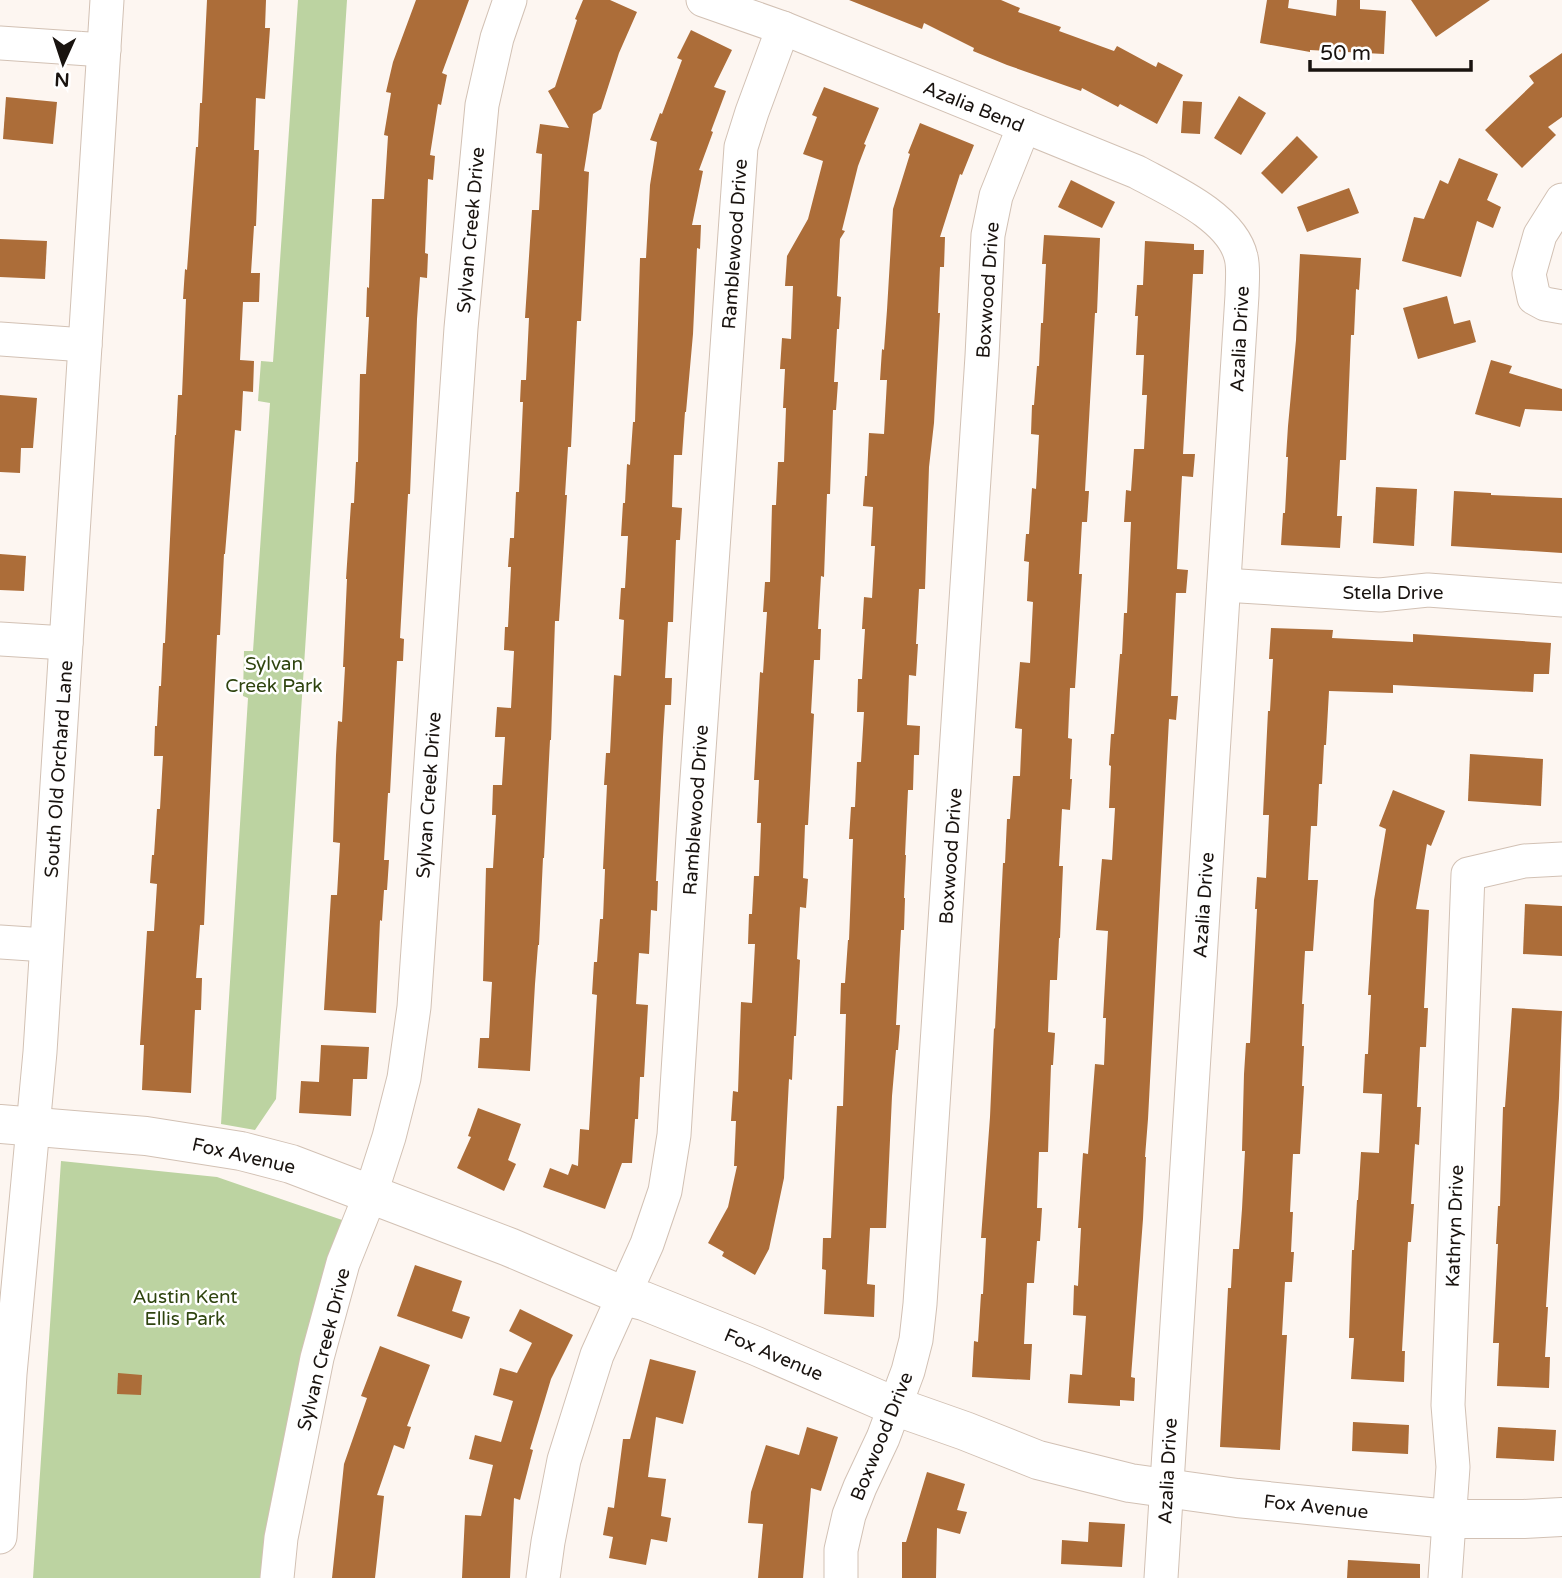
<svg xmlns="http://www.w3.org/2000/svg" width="1562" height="1578" viewBox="0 0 1562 1578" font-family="'Varela Round',sans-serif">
<rect width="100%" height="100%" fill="#fdf6f1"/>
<g fill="#bcd3a1">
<path d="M298 0H347L276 1099 255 1130 221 1124 248 698 243 696 244 651H253L270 403 258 401 261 361 273 362Z"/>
<path d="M61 1161 217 1177 348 1222 284 1438 264 1578H33Z"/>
</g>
<g fill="#ac6d39">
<path d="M207 0H266L265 28H270L265 99 256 98 254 150H259L256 226H254L251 273H260L259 302H243L240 360 254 361 253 392 243 391 241 431 235 430 225 554H224L220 635H217L204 925H200L196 978H202L201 1010H195L191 1093 142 1090 144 1045H140L147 931H154L157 884 150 883 152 855H154L157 809H160L163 756H154L155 726H157L159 686H161L163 643H165L175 435H176L178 395H182L186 299H183L185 269 187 270 196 147H198L200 103H202Z"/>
<path d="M416 0H469L442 73 447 75 441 105 438 104 430 155 435 156 433 180 428 179 425 253 428 254 427 278 420 277 417 319 410 494H408L400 638 404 639 403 661H397L390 793H388L384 860H389L387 890H384L382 921 380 920 376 1013 324 1010 331 895H337L340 843 333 842 336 755 338 721 342 722 345 667H343L347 579H346L351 503H354L356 462H358L360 374H366L369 317H366L367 287 369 288 372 199H384L388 136 384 135 391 93 386 92 393 62Z"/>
<path d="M583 0H610L637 12 619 53 601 109 593 114 584 171 589 172 581 321H577L571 447H568L565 495H567L559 621H555L551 740H550L544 858H543L539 945H538L535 984 530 1071 478 1068 480 1038H489L492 982 483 981 486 868H493L496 815H492L493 785H502L505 737H495L497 707 511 708 514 651 504 650 505 627H508L511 567H508L510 538H514L516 492H519L523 402H520L521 380H526L529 318H525L532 210H539L542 154 536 153 540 124 569 128 548 91 555 87 577 20 575 19Z"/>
<path d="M849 0H1001L1020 8 1018 12 1061 27 1059 31 1114 51 1117 46 1156 67 1158 62 1183 75 1157 124 1120 104 1118 107 1082 88 1081 91 1007 65 973 51 974 48 924 23 922 29Z"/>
<path d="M1267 0H1289L1288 8 1336 16 1337 0H1360V9L1386 11 1384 54 1310 50V52L1260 43Z"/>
<path d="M1411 0H1490L1436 37Z"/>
<path d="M691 30 732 50 714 87 726 91 711 131 713 132 699 170 703 171 692 225H701L700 249 697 248 693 334 686 412H685L682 455H674L672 507 682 508 680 540H676L673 622H668L665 678H672L671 705H665L663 737 656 881H658L657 911 651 910 649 954 639 953 636 1004 648 1005 644 1077H640L638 1119H635L632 1163H622L605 1209 543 1187 550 1168 568 1175 572 1164 578 1166 580 1129 589 1130 597 995 592 994 594 962H597L600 919H603L605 869H603L607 785H604L606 753H610L614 675 621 676 624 620 619 619 621 588H625L628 536H621L623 503H625L627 464 630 465 633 422H635L640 258H646L650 185 657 142 650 140 660 113 662 114 682 60 677 58Z"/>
<path d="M1562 53V117L1548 127 1556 135 1522 168 1485 130 1534 83 1529 76Z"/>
<path d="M824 87 879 108 864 144 866 145 858 166 842 230 845 231 840 239 837 296 841 297 839 329H837L834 382H838L836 410H833L830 494H827L824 577 821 576 818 629H821L820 660H814L811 713 814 714 808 825H805L803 878 808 879 806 908 800 907 797 959 800 960 796 1036H794L792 1080 789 1079 784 1178 769 1249 755 1275 722 1256 724 1252 708 1243 728 1207 737 1166H734L736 1121H731L733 1091 738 1092 741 1002 752 1003 755 944H748L749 914H752L754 876H759L761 823H757L759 780H754L760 672 763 673 767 612H763L765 582H770L772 505H776L778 462H784L786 408H783L785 369H780L782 338 791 339 793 286H785L787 256 808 219 823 161 803 154 817 117 812 115Z"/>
<path d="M1239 96 1266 113 1241 155 1214 138Z"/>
<path d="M6 97 57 102 53 144 3 139Z"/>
<path d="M1183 101 1202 102 1200 134 1181 133Z"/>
<path d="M920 123 974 145 962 175 960 174 940 237H945L944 267H940L938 313H940L934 423 929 467 925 589H919L916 644H918L916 676 909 675 907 725 920 726 919 755H914L913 790H908L905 855H906L904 898H905L904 930H901L896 1025H900L898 1050H896L892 1096 886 1228H870L867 1284 875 1285 874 1317 824 1314 826 1270 822 1269 823 1238H831L837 1106H843L846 1014H840L841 983H845L848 940H849L853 839H849L851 807H855L857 762H861L864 712H857L858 679H862L865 629H862L864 597 872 598 875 546H871L873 507 863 506 865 476H867L869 433 884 434 887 380H880L882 349 884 350 887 310 893 209 910 154 908 153Z"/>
<path d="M1297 136 1318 157 1282 194 1261 173Z"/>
<path d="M1459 158 1498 174 1487 200 1501 207 1493 228 1477 221 1461 277 1402 261 1414 217 1424 219 1440 180 1448 184Z"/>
<path d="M1071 180 1115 202 1102 228 1058 207Z"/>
<path d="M1349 188 1359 213 1307 232 1297 207Z"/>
<path d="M1044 235 1100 238 1097 313H1095L1085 491H1089L1087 522H1082L1079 574H1082L1075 688H1070L1068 738 1072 739 1070 779H1072L1070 810 1062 809 1059 866H1063L1060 938H1059L1057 980H1050L1048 1032 1055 1033 1053 1065H1051L1048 1152H1039L1037 1208H1042L1040 1241H1037L1034 1283H1027L1024 1344H1032L1030 1380 972 1377 974 1341 978 1342 981 1294H983L986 1238H981L990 1117 994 1028 995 1029 1003 863H1005L1007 819H1010L1013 776H1020L1022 729 1015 728 1020 662 1030 663 1033 602 1027 601 1029 562 1024 561 1026 534H1029L1032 488 1036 489 1039 435 1031 434 1032 405H1034L1037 366H1039L1041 323H1043L1046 264H1042Z"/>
<path d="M0 239 47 241 45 279 0 277Z"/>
<path d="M1145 241 1194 244V250H1204L1203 274H1193L1183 454H1195L1193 477 1182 476 1177 569 1188 570 1186 593H1176L1171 696H1178L1176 720 1169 719 1148 1119 1145 1157H1146L1143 1219 1131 1377 1135 1378 1134 1401 1120 1400V1406L1068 1403 1070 1374 1082 1375 1086 1316 1073 1315 1074 1285 1078 1286 1081 1228H1078L1083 1153 1088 1154 1095 1064 1104 1065 1106 1018H1103L1108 931 1096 930 1102 859 1112 860 1115 808H1109L1111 766 1109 765 1111 734H1114L1120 654H1122L1124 613H1127L1131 522H1124L1126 490 1131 491 1134 449H1144L1147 395H1142L1144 355H1136L1138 316H1135L1137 285H1143Z"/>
<path d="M1300 254 1361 258 1359 290 1356 289 1354 335H1351L1346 460H1340L1337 516H1342L1340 548 1281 545 1283 513H1285L1288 457H1286L1288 426 1296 340Z"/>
<path d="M1447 296 1454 324 1470 320 1476 342 1418 359 1403 308Z"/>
<path d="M1491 360 1512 366 1509 373 1562 389V411L1525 409 1520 427 1475 414Z"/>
<path d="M0 395 37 398 33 448H21L20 473 0 472Z"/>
<path d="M1376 487 1417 489 1414 546 1373 543Z"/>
<path d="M1454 491 1491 493V495L1562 498V553L1451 546Z"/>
<path d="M0 554 26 556 24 591 0 590Z"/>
<path d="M1271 628 1333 630 1332 638 1413 642V634L1551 643 1549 674H1534L1533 692 1393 685V693L1329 691 1326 745H1324L1322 784H1319L1317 826H1311L1308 880H1318L1313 951H1305L1302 1004H1304L1302 1046H1304L1302 1086H1304L1300 1154H1293L1290 1212H1293L1291 1252H1294L1292 1282H1285L1282 1335H1287L1280 1450 1220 1447 1228 1288H1231L1233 1249H1239L1242 1209 1245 1151H1242L1244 1074 1246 1043H1250L1257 909H1255L1257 877 1266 878 1269 815H1263L1268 711H1270L1273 659H1269Z"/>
<path d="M1470 754 1543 759 1541 806 1468 801Z"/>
<path d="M1393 790 1445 811 1431 846 1427 844 1416 909 1429 910 1424 1008H1428L1426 1047H1420L1417 1107H1421L1419 1145 1415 1144 1411 1204H1414L1411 1242H1408L1402 1351H1405L1404 1382 1351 1379 1354 1338H1349L1352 1250H1354L1357 1200H1358L1361 1152 1379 1153 1382 1094 1363 1093 1365 1054H1368L1371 995H1368L1374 900 1386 829 1379 826Z"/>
<path d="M1525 904 1562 906V956L1523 954Z"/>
<path d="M1512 1008 1562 1011 1559 1098 1546 1307H1548L1545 1357H1550L1549 1388 1497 1386 1499 1343H1493L1498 1244H1496L1498 1206H1500L1503 1107H1505Z"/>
<path d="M321 1045 369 1047 367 1079H353L351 1116 299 1113 301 1081 319 1082Z"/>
<path d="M478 1108 521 1124 508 1160 516 1164 504 1191 457 1168 471 1137 468 1136Z"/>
<path d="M415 1265 462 1281 452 1311 470 1317 462 1339 397 1316Z"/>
<path d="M520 1309 573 1335 551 1379 530 1449 533 1450 520 1500 514 1498 510 1578H462L465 1515 481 1516 493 1465 469 1459 475 1435 501 1442 513 1401 493 1395 500 1368 517 1373 532 1343 509 1331Z"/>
<path d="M380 1346 430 1365 407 1426 411 1427 404 1449 394 1445 377 1495 384 1496 375 1578H332L344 1464 367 1398 361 1396Z"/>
<path d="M650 1359 696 1371 683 1424 656 1417 648 1477 666 1479 661 1516 671 1518 667 1542 651 1539 646 1565 609 1558 613 1537 603 1535 608 1507 614 1508 623 1439H630Z"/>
<path d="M118 1373 142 1375 141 1395 117 1394Z"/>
<path d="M1353 1422 1409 1425 1408 1454 1352 1451Z"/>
<path d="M807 1427 838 1437 821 1491 811 1488 803 1578H758L763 1524 748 1523 751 1492 766 1445 799 1455Z"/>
<path d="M1498 1427 1556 1430 1554 1461 1496 1458Z"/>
<path d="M927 1472 965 1484 957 1510 967 1512 960 1534 937 1528 936 1578H902V1542H906Z"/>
<path d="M1089 1522 1125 1524 1122 1567 1061 1564 1062 1540 1088 1542Z"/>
<path d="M1348 1560 1420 1564V1578H1347Z"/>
</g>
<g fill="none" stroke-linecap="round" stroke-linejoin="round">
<defs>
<g id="minor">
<path d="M703 0 783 28 1137 172C1170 190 1232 217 1241 257 1244 268 1242 283 1242 295L1161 1578"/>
<path d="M0 43 104 50"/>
<path d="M1562 200 1540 235 1529 274 1534 298 1545 304 1562 307"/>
<path d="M0 339 85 345"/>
<path d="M1224 585 1380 595 1428 590 1562 600"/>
<path d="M0 639 66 643"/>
<path d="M0 942 46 945"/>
<path d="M0 1537 10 1374 40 1052 107 0"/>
<path d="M277 1578 281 1538 317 1358 343 1263 371 1193 389 1137 404 1078 414 1007 461 328 482 105 497 38 510 0"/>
<path d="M543 1578 548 1542 564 1460 597 1355 647 1244 665 1191 674 1135 693 836 741 147 752 112 783 28"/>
<path d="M841 1578V1550L849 1515 860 1487 883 1438 908 1371 916 1340 920 1304 982 356 988 235 996 196 1024 126"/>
<path d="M1445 1578 1453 1467 1448 1405 1468 874 1524 861 1562 859"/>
</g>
<path id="major" d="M0 1124 146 1136 241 1151 291 1164 509 1247 624 1296 644 1301 756 1346 894 1406 965 1431 1038 1460 1130 1483 1237 1498 1449 1519H1524L1562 1517"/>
</defs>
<use href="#minor" stroke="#d2c1b4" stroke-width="35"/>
<use href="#major" stroke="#d2c1b4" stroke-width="40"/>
<use href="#minor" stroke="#fff" stroke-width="33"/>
<use href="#major" stroke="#fff" stroke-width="38"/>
</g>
<g text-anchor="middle" stroke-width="5" stroke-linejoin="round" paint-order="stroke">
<g font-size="19" fill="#19130f" stroke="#fff">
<text transform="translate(974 106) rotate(22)" y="7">Azalia Bend</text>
<text transform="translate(470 230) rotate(-85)" y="7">Sylvan Creek Drive</text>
<text transform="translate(734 244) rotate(-86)" y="7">Ramblewood Drive</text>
<text transform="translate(987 290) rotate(-86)" y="7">Boxwood Drive</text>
<text transform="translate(1239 339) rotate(-87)" y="7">Azalia Drive</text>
<text x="1393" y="599">Stella Drive</text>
<text transform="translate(58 769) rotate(-86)" y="7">South Old Orchard Lane</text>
<text transform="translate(428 795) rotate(-86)" y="7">Sylvan Creek Drive</text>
<text transform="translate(695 810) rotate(-86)" y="7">Ramblewood Drive</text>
<text transform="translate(950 856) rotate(-86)" y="7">Boxwood Drive</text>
<text transform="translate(1203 905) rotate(-86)" y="7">Azalia Drive</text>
<text transform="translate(244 1155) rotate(13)" y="7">Fox Avenue</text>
<text transform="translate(1454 1226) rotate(-88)" y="7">Kathryn Drive</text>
<text transform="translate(323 1349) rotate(-76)" y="7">Sylvan Creek Drive</text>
<text transform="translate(774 1354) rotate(23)" y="7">Fox Avenue</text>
<text transform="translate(881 1436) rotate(-68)" y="7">Boxwood Drive</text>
<text transform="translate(1167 1471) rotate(-87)" y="7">Azalia Drive</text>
<text transform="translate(1316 1506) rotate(6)" y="7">Fox Avenue</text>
</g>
<g font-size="19" fill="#2f440f" stroke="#fff">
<text x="274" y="670">Sylvan<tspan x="274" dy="22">Creek Park</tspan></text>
<text x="185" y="1303">Austin Kent<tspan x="185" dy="22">Ellis Park</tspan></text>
</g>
</g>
<g transform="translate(63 63) rotate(183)" stroke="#ffffff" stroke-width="5" paint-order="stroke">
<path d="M0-5L12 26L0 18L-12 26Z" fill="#19130f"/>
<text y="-10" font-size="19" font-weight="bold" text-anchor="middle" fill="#19130f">N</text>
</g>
<path d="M1310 60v10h161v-10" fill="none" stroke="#19130f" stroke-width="3.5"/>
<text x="1320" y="60" font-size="21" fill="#19130f" stroke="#ffffff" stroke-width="5" paint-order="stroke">50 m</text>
</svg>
